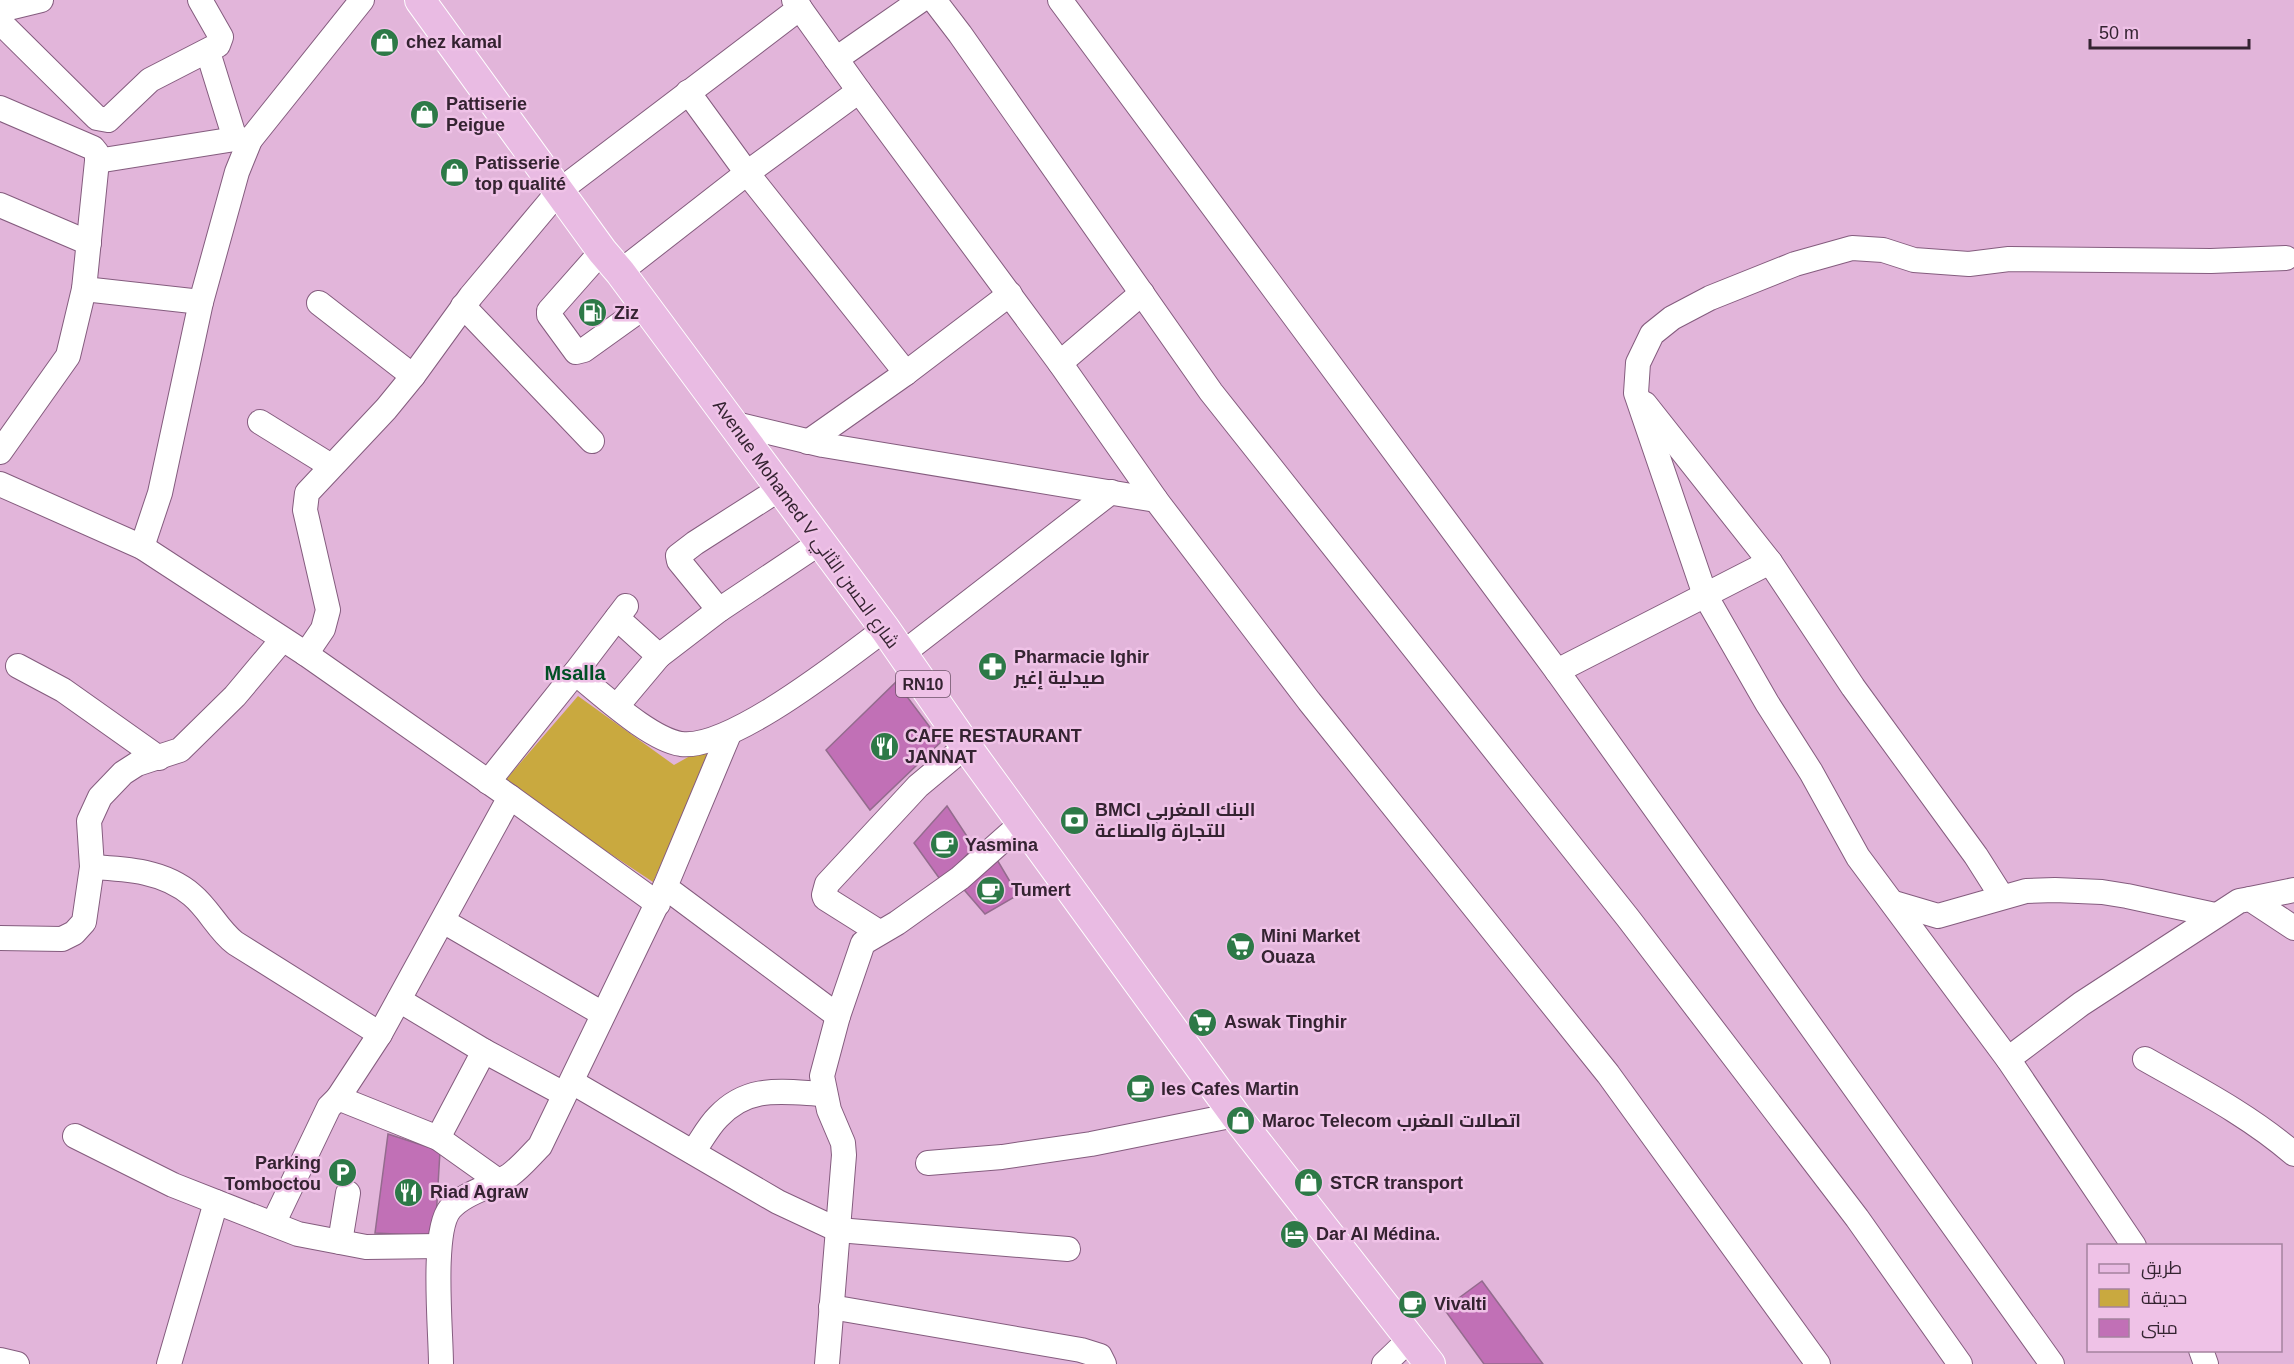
<svg xmlns="http://www.w3.org/2000/svg" width="2294" height="1364" viewBox="0 0 2294 1364" font-family="Helvetica,Cairo,sans-serif">
<rect width="100%" height="100%" fill="#e2b5da"/>
<path fill="#c9a93f" d="M578 696 674 765 697 752 711 753 653 882 503 783Z"/>
<g fill="#c170b6" stroke="#946b8e" stroke-width="1.5">
<path d="M896 682 941 742 870 810 826 750Z"/>
<path d="M947 806 974 847 942 882 914 843Z"/>
<path d="M996 858 1018 895 985 914 960 885Z"/>
<path d="M388 1134 440 1151 435 1236 375 1233Z"/>
<path d="M1482 1281 1543 1364H1484L1444 1309Z"/>
</g>
<g fill="none" stroke-linecap="round" stroke-linejoin="round">
<defs>
<g id="minor">
<path d="M794 0 859 91 1060 363 1156 500 1309 701 1608 1074 1818 1364"/>
<path d="M934 0 960 34 1211 392 1628 918 1857 1218 1960 1364"/>
<path d="M1060 0 1557 671 2052 1364"/>
<path d="M0 10 41 0"/>
<path d="M0 22 97 118 108 120 150 80 218 45 221 37 200 0"/>
<path d="M208 52 235 139"/>
<path d="M836 59 921 0"/>
<path d="M688 92 747 173 906 373"/>
<path d="M0 108 93 148 97 153V161L84 289 68 356 0 452"/>
<path d="M97 161 235 139 250 140"/>
<path d="M0 205 89 243"/>
<path d="M602 251 549 311V315L576 352 584 350 644 307"/>
<path d="M620 272 747 173 859 91"/>
<path d="M84 289 201 302"/>
<path d="M319 303 413 376"/>
<path d="M463 306 592 441"/>
<path d="M1060 363 1142 293"/>
<path d="M1645 404 1770 562 1853 687 1976 856 2002 897"/>
<path d="M260 422 331 466"/>
<path d="M731 423 823 445 1156 500"/>
<path d="M808 442 906 373 1010 294"/>
<path d="M0 484 142 547 306 654 510 797 380 1034 338 1098 438 1138 497 1180"/>
<path d="M142 547 160 493 201 302 237 172 250 140 362 0"/>
<path d="M719 610 679 561 678 556 695 543 781 488"/>
<path d="M617 618 659 656 719 610 821 542"/>
<path d="M306 654 323 629 328 610 305 510 307 493 386 409 413 376 471 296 559 191 800 8"/>
<path d="M902 654 1111 492"/>
<path d="M18 666 63 690 159 758"/>
<path d="M1557 671 1770 562"/>
<path d="M575 673 626 606"/>
<path d="M617 706 659 656"/>
<path d="M729 734 665 887 838 1016"/>
<path d="M488 782 575 673C601 693 649 739 681 744 731 750 843 660 885 629"/>
<path d="M510 797 658 904"/>
<path d="M92 867C128 869 164 871 192 895 209 909 218 930 235 943L380 1034"/>
<path d="M2250 899 2294 890"/>
<path d="M1894 903 1938 916 2026 891 2055 890 2102 892 2127 896 2215 915"/>
<path d="M443 921 603 1014"/>
<path d="M879 932 825 898 824 895 827 884 918 786 966 746"/>
<path d="M0 938 62 939 74 933 84 922 92 867 89 821 100 797 123 773 137 764 180 750 235 696 282 640"/>
<path d="M399 1000 484 1051"/>
<path d="M2008 1059 2081 1004 2239 901 2250 899 2294 928"/>
<path d="M2145 1059C2196 1088 2249 1115 2294 1154"/>
<path d="M572 1082 778 1202 838 1230 1068 1249"/>
<path d="M75 1136 173 1185 298 1234 366 1247 439 1246"/>
<path d="M438 1138 484 1051 564 1094"/>
<path d="M693 1152C701 1141 708 1127 718 1117 749 1084 783 1092 824 1094"/>
<path d="M928 1163 1002 1157 1091 1144 1235 1115"/>
<path d="M273 1224 329 1107 338 1098"/>
<path d="M340 1242 348 1193"/>
<path d="M2134 1246 2008 1059 1858 857 1811 772 1767 703 1705 595 1636 393 1638 363 1652 334 1672 318 1710 298 1795 264 1852 248 1883 250 1914 260 1969 264 2009 259 2211 261 2286 258"/>
<path d="M831 1307 1081 1350 1100 1356 1104 1364"/>
<path d="M2201 1350 2206 1364"/>
<path d="M0 1360 17 1364"/>
<path d="M169 1364 216 1202"/>
<path d="M441 1364C441 1331 431 1232 450 1209 465 1192 492 1187 510 1175 521 1167 530 1156 540 1146L665 887"/>
<path d="M827 1364 844 1155 843 1143 829 1110 822 1076 838 1016 863 943 897 923 960 878 1022 823"/>
<path d="M1384 1364 1411 1338"/>
</g>
<path id="major" d="M420 0 602 251 620 272 885 629 966 746 1235 1115 1430 1364"/>
</defs>
<use href="#minor" stroke="#845c7e" stroke-width="26"/>
<use href="#major" stroke="#fff" stroke-width="32"/>
<use href="#minor" stroke="#fff" stroke-width="24"/>
<use href="#major" stroke="#e9bbe3" stroke-width="30"/>
</g>
<defs>
<symbol id="shop-disc" viewBox="-11 -11 22 22"><circle r="9.5" fill="#2d7947" stroke="#efc2e7"/><path d="M-5-2.5h2.3a2.7 3.5 0 0 1 5.4 0H5L5.5 6h-11ZM-1.5-2.5h3a1.5 2.3 0 0 0-3 0Z" fill="#fff"/></symbol>
<symbol id="fuel-disc" viewBox="-11 -11 22 22"><circle r="9.5" fill="#2d7947" stroke="#efc2e7"/><path d="M-5.5-6h7V0h2V4h1.3V-2.5L3-4.5l.8-.8L6-3V5H2.5V1h-1V6h-7ZM-4.2-4.7v3.2H.2V-4.7Z" fill="#fff"/></symbol>
<symbol id="pharmacy-disc" viewBox="-11 -11 22 22"><circle r="9.5" fill="#2d7947" stroke="#efc2e7"/><path d="M-2-6h4v4h4v4h-4v4h-4v-4h-4v-4h4Z" fill="#fff"/></symbol>
<symbol id="restaurant-disc" viewBox="-11 -11 22 22"><circle r="9.5" fill="#2d7947" stroke="#efc2e7"/><path d="M-5-6h1v4h1v-4h1v4h1v-4h1v5L-1.5 .5V6h-2V.5L-5-1ZM5-6V6H3V1.5H1.5Q1.5-4 5-6Z" fill="#fff"/></symbol>
<symbol id="bank-disc" viewBox="-11 -11 22 22"><circle r="9.5" fill="#2d7947" stroke="#efc2e7"/><path d="M-6-4H6V4H-6ZM0-2.3a2.3 2.3 0 1 0 0 4.6a2.3 2.3 0 1 0 0-4.6Z" fill="#fff"/></symbol>
<symbol id="cafe-disc" viewBox="-11 -11 22 22"><circle r="9.5" fill="#2d7947" stroke="#efc2e7"/><path d="M-5.5-4.5H6V0H3Q3 3.5 0 3.5H-2.5Q-5.5 3.5-5.5 0ZM3-3.2v2h1.7v-2ZM-6 4.5H4V6H-6Z" fill="#fff"/></symbol>
<symbol id="supermarket-disc" viewBox="-11 -11 22 22"><circle r="9.5" fill="#2d7947" stroke="#efc2e7"/><path d="M-6-5.5h2.5l.6 2H6L4.5 2H-2.5L-4.4-4H-6ZM-1.5 3.2a1.3 1.3 0 1 0 .1 0ZM3 3.2a1.3 1.3 0 1 0 .1 0Z" fill="#fff"/></symbol>
<symbol id="parking-disc" viewBox="-11 -11 22 22"><circle r="9.5" fill="#2d7947" stroke="#efc2e7"/><path d="M-3.5-5.5H1a3.5 3.5 0 0 1 0 7H-1V5.5H-3.5ZM-1-3.4V-.6H.8a1.4 1.4 0 0 0 0-2.8Z" fill="#fff"/></symbol>
<symbol id="hotel-disc" viewBox="-11 -11 22 22"><circle r="9.5" fill="#2d7947" stroke="#efc2e7"/><path d="M-6-4.5h1.5V1H6V5H4.5V3h-9V5H-6ZM-4 0a1.8 1.8 0 1 1 3.6 0ZM.5 0V-2.5h3Q6-2.5 6 0Z" fill="#fff"/></symbol>
</defs>
<g fill-rule="evenodd">
<use href="#shop-disc" x="368" y="26" width="33" height="33"/>
<use href="#shop-disc" x="408" y="98" width="33" height="33"/>
<use href="#shop-disc" x="438" y="156" width="33" height="33"/>
<use href="#fuel-disc" x="576" y="296" width="33" height="33"/>
<use href="#pharmacy-disc" x="976" y="650" width="33" height="33"/>
<use href="#restaurant-disc" x="868" y="730" width="33" height="33"/>
<use href="#bank-disc" x="1058" y="804" width="33" height="33"/>
<use href="#cafe-disc" x="928" y="828" width="33" height="33"/>
<use href="#cafe-disc" x="974" y="874" width="33" height="33"/>
<use href="#supermarket-disc" x="1224" y="930" width="33" height="33"/>
<use href="#supermarket-disc" x="1186" y="1006" width="33" height="33"/>
<use href="#cafe-disc" x="1124" y="1072" width="33" height="33"/>
<use href="#shop-disc" x="1224" y="1104" width="33" height="33"/>
<use href="#parking-disc" x="326" y="1156" width="33" height="33"/>
<use href="#shop-disc" x="1292" y="1166" width="33" height="33"/>
<use href="#restaurant-disc" x="392" y="1176" width="33" height="33"/>
<use href="#hotel-disc" x="1278" y="1218" width="33" height="33"/>
<use href="#cafe-disc" x="1396" y="1288" width="33" height="33"/>
</g>
<g text-anchor="middle" stroke-width="5" stroke-linejoin="round" paint-order="stroke">
<rect fill="#efc2e7" stroke="#6c5368" stroke-width="1.5" x="896" y="671" width="54" height="26" rx="4.5"/>
<g font-size="16" font-weight="bold" fill="#342331">
<text x="923" y="690">RN10</text>
</g>
<g font-size="18" font-weight="bold" fill="#342331" stroke="#efc2e7" text-anchor="start">
<text x="406" y="48">chez kamal</text>
<text x="446" y="110">Pattiserie<tspan x="446" dy="21">Peigue</tspan></text>
<text x="475" y="169">Patisserie<tspan x="475" dy="21">top qualité</tspan></text>
<text x="614" y="319">Ziz</text>
<text x="1014" y="663">Pharmacie Ighir<tspan x="1014" dy="21">صيدلية إغير</tspan></text>
<text x="905" y="742">CAFE RESTAURANT<tspan x="905" dy="21">JANNAT</tspan></text>
<text x="1095" y="816">BMCI البنك المغربي<tspan x="1095" dy="21">للتجارة والصناعة</tspan></text>
<text x="965" y="851">Yasmina</text>
<text x="1011" y="896">Tumert</text>
<text x="1261" y="942">Mini Market<tspan x="1261" dy="21">Ouaza</tspan></text>
<text x="1224" y="1028">Aswak Tinghir</text>
<text x="1161" y="1095">les Cafes Martin</text>
<text x="1262" y="1127">Maroc Telecom اتصالات المغرب</text>
<text x="321" y="1169" text-anchor="end">Parking<tspan x="321" dy="21">Tomboctou</tspan></text>
<text x="1330" y="1189">STCR transport</text>
<text x="430" y="1198">Riad Agraw</text>
<text x="1316" y="1240">Dar Al Médina.</text>
<text x="1434" y="1310">Vivalti</text>
</g>
<g font-size="18" fill="#342331" stroke="#efc2e7">
<text transform="translate(806 524) rotate(54)" y="6">Avenue Mohamed V شارع الحسن الثاني</text>
</g>
<g font-size="20" font-weight="bold" fill="#004f24" stroke="#efc2e7">
<text x="575" y="680">Msalla</text>
</g>
</g>
<rect x="2087" y="1244" width="195" height="108" fill="#efc2e7" stroke="#a4829e" stroke-width="1.5"/>
<rect x="2099" y="1264" width="30" height="9" fill="#e9bbe3" stroke="#a4829e" stroke-width="1.5"/>
<text x="2141" y="1274" font-size="18" fill="#342331">طريق</text>
<rect x="2099" y="1289" width="30" height="18" fill="#c9a93f" stroke="#a4829e" stroke-width="1.5"/>
<text x="2141" y="1304" font-size="18" fill="#342331">حديقة</text>
<rect x="2099" y="1319" width="30" height="18" fill="#c170b6" stroke="#a4829e" stroke-width="1.5"/>
<text x="2141" y="1334" font-size="18" fill="#342331">مبنى</text>
<path d="M2090 39v9h159v-9" fill="none" stroke="#342331" stroke-width="3"/>
<text x="2099" y="39" font-size="18" fill="#342331" stroke="#efc2e7" stroke-width="4.5" paint-order="stroke">50 m</text>
</svg>
